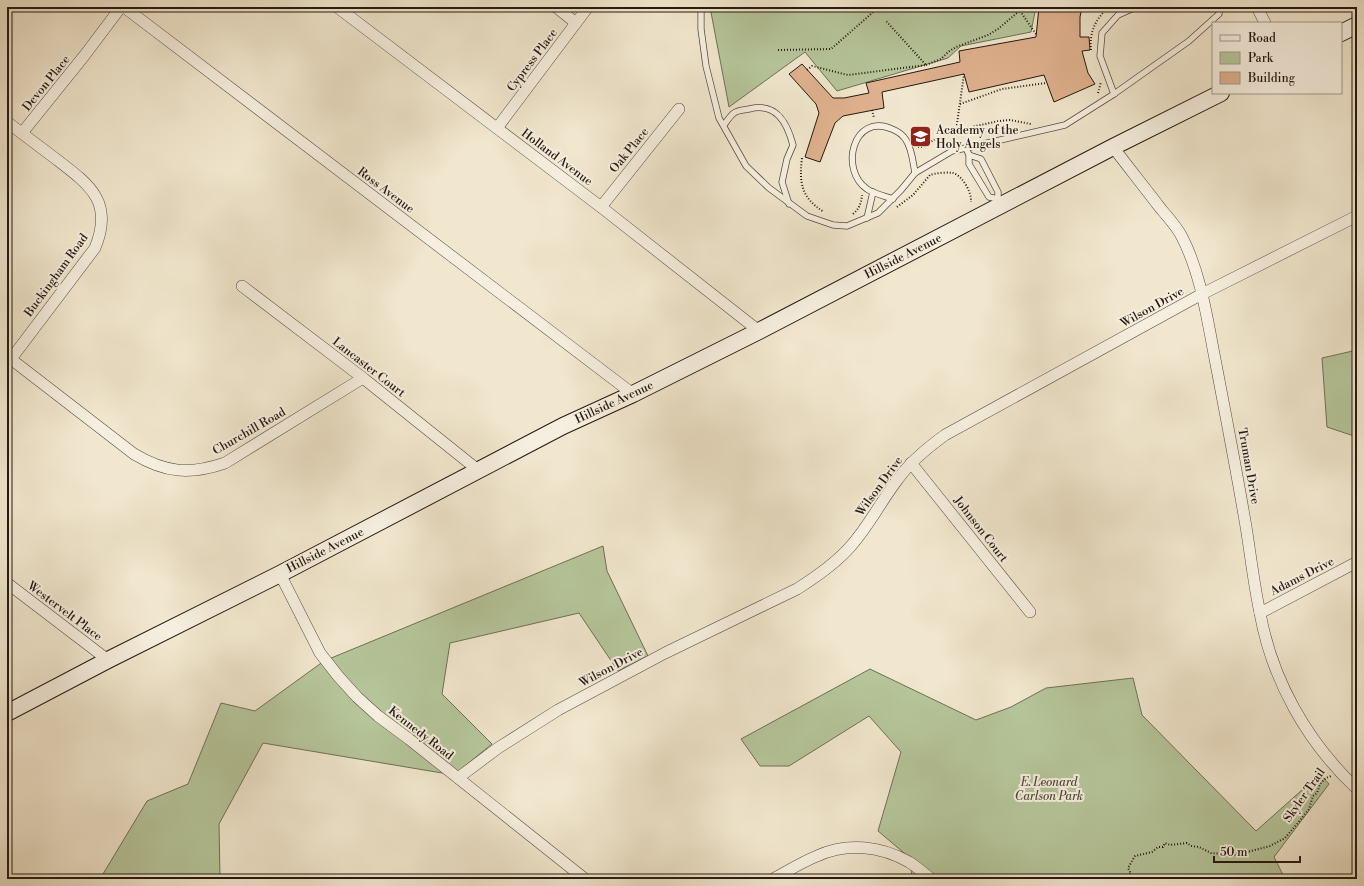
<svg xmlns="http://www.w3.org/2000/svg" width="1364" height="886" viewBox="0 0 1364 886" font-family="'Libre Bodoni',serif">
<rect width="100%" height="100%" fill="#f1e7ce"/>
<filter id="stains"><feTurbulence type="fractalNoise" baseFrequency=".005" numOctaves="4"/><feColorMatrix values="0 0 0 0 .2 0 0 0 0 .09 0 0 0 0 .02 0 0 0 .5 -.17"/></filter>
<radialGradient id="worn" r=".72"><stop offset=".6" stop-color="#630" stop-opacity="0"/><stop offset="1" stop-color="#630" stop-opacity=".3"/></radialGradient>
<g fill="#b6c69b" stroke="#6e7056">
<path d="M710 7H1036L1031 32 961 46 948 58 837 91 805 52 729 107Z"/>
<path d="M1357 350V437L1327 427 1322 358Z"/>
<path d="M603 546 607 571 648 656 618 671 579 613 450 643 442 694 492 744 454 775 263 743 219 824 220 879H100L147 801 188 784 221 703 255 711 324 661Z"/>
<path d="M870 669 976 720 1011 707 1046 688 1133 678 1142 715 1256 831 1320 774 1329 784 1274 857 1285 879H912L910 858 878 831 901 752 869 716 789 766H760L741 739Z"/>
</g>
<path fill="#dfb18e" stroke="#251911" d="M1039 7H1082L1080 17V37H1089L1090 50 1082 51 1088 73 1095 84 1054 102 1044 75 969 92 964 74 882 92 884 108 843 116 835 123 820 162 805 157 819 113 816 104 789 74 802 64 833 98H844L869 93 866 83 960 62 959 51 1036 37Z"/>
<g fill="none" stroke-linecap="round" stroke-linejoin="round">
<defs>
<g id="service">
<path d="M701 7V29L706 66 719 118 746 166 769 188 807 216 833 225 847 226 878 213 901 190 915 173 952 151 966 148 969 155V164L989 197 998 199V192L981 159 969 155"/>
<path d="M1114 94 1100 56 1102 33 1118 15 1136 7"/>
<path d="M724 125C727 121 730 116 734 113 737 110 744 110 749 109 776 102 787 122 793 145L787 159 782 182 789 204"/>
<path d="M966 148 1065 125 1114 94 1189 41 1219 14V7"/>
<path d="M893 199C885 196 874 194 867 189 839 170 853 112 892 129 897 131 903 135 906 140 912 149 913 162 915 173"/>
<path d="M867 218 873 192"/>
</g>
<g id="minor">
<path d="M124 7 633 394"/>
<path d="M337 7 601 207 759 331"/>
<path d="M556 7 576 23"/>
<path d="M1257 7 1265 23"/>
<path d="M7 122C23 134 40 147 56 159 90 185 114 202 95 248L11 359"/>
<path d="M497 128 588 7"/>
<path d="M22 133 84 56 121 7"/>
<path d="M1113 147C1129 168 1145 188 1161 209 1168 217 1177 227 1182 237 1201 274 1207 318 1215 359 1225 411 1235 463 1244 515 1250 548 1253 581 1260 613 1272 680 1307 742 1357 789"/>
<path d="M601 207 679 109"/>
<path d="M242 286 363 378 478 470"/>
<path d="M7 356 134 454C166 473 190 475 225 463L363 378"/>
<path d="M911 463 1030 612"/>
<path d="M280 574 320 653 338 676 357 697 378 716 409 739 585 879"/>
<path d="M7 583 108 660"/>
<path d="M1260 613 1357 562"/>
<path d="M458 778 498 748 558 710 665 653 797 589C816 577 835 564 850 547 869 526 881 501 898 479 911 461 927 448 945 435L1202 294 1357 216"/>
<path d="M773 879C788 871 802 862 817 856 847 842 881 846 909 862 917 867 924 873 931 879"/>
</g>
<g id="secondary">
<path d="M1341 33 1357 25"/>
<path d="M7 713 108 660 280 574 563 426 633 394 759 331 1113 147 1221 93"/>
</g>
</defs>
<use href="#service" stroke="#584c40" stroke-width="7"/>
<use href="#minor" stroke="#584c40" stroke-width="12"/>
<use href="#secondary" stroke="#251911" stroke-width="18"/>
<g stroke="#251911" stroke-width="2" stroke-dasharray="1 2" stroke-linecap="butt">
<path d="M1020 11 1036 34"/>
<path d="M778 50 831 49 879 7"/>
<path d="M1091 50C1089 32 1096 18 1109 7"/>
<path d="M926 65 941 59 948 52 956 47 988 35 998 29 1024 7"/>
<path d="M807 70 812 66 848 75 926 65 886 21"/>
<path d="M1098 93 1101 82"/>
<path d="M960 104 1002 89 1046 83"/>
<path d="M872 110 874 118"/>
<path d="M956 131 964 74"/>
<path d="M918 147H922L939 137 962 129 999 121 1010 120 1031 124"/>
<path d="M802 158C799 182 801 198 824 212"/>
<path d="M897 207 913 195 930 175C936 173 946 172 953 173 963 176 972 193 971 202"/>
<path d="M853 214C859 209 861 204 862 195"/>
<path d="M1127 875 1131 874 1128 868 1135 856 1152 852 1158 847H1163L1165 843 1170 845 1187 843 1191 846 1199 847 1211 853 1236 855 1270 846 1285 838 1297 824 1309 809 1313 796 1317 793 1320 784 1326 778 1331 776"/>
</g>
<use href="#service" stroke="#f6efdf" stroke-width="5.5"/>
<use href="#minor" stroke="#f6efdf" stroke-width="11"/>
<use href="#secondary" stroke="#f6efdf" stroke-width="16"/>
</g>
<defs>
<symbol id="school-square" viewBox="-11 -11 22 22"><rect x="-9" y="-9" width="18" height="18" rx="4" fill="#8f2418" stroke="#f6efdf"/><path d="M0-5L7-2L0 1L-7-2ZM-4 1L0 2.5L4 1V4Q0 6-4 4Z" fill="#fff"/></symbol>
</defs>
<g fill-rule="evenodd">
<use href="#school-square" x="908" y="124" width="25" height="25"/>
</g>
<g text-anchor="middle" stroke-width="4" stroke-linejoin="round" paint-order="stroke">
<g font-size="12" fill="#251911" stroke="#f6efdf">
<text transform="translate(532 60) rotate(-53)" y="4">Cypress Place</text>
<text transform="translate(46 83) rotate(-51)" y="4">Devon Place</text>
<text transform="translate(629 150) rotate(-51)" y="4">Oak Place</text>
<text transform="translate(557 157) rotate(37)" y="4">Holland Avenue</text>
<text transform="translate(386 190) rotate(37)" y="4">Ross Avenue</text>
<text transform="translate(903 256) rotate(-27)" y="4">Hillside Avenue</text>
<text transform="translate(56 275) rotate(-54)" y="4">Buckingham Road</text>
<text transform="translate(1152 307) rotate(-29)" y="4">Wilson Drive</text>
<text transform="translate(369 367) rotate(38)" y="4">Lancaster Court</text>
<text transform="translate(614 402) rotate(-25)" y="4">Hillside Avenue</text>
<text transform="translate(249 431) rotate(-30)" y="4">Churchill Road</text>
<text transform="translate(1249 466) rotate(80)" y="4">Truman Drive</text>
<text transform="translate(879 486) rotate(-54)" y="4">Wilson Drive</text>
<text transform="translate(981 529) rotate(52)" y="4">Johnson Court</text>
<text transform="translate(325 550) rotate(-27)" y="4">Hillside Avenue</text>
<text transform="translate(1302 576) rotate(-27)" y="4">Adams Drive</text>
<text transform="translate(65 611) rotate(37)" y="4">Westervelt Place</text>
<text transform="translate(611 667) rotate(-28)" y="4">Wilson Drive</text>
<text transform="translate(421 733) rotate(38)" y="4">Kennedy Road</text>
<text transform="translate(1304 795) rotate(-55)" y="4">Skyler Trail</text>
</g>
<g font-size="12" fill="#251911" stroke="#f6efdf" text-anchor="start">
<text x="936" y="134">Academy of the<tspan x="936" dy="14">Holy Angels</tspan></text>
</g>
<g font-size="12" font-style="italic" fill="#504d3a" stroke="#f6efdf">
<text x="1049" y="786">E. Leonard<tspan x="1049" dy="14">Carlson Park</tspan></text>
</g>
</g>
<rect width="1364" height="886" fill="none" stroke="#f1e7ce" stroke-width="24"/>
<rect x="8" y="8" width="1348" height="870" fill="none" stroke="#251911" stroke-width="2"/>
<rect x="12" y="12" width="1340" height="862" fill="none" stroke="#251911"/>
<rect x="1212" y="22" width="130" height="72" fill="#f6efdf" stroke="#a2998d"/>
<rect x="1220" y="35" width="20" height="6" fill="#f6efdf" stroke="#a2998d"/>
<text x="1248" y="42" font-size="12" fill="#251911">Road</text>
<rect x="1220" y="52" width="20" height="12" fill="#b6c69b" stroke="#a2998d"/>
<text x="1248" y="62" font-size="12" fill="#251911">Park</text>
<rect x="1220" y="72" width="20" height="12" fill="#dfb18e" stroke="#a2998d"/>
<text x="1248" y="82" font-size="12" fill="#251911">Building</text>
<path d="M1214 856v6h86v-6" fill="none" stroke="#251911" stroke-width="2"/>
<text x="1220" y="856" font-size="12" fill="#251911" stroke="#f6efdf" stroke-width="3" paint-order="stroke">50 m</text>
<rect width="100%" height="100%" filter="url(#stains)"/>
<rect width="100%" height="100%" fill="url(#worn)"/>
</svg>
